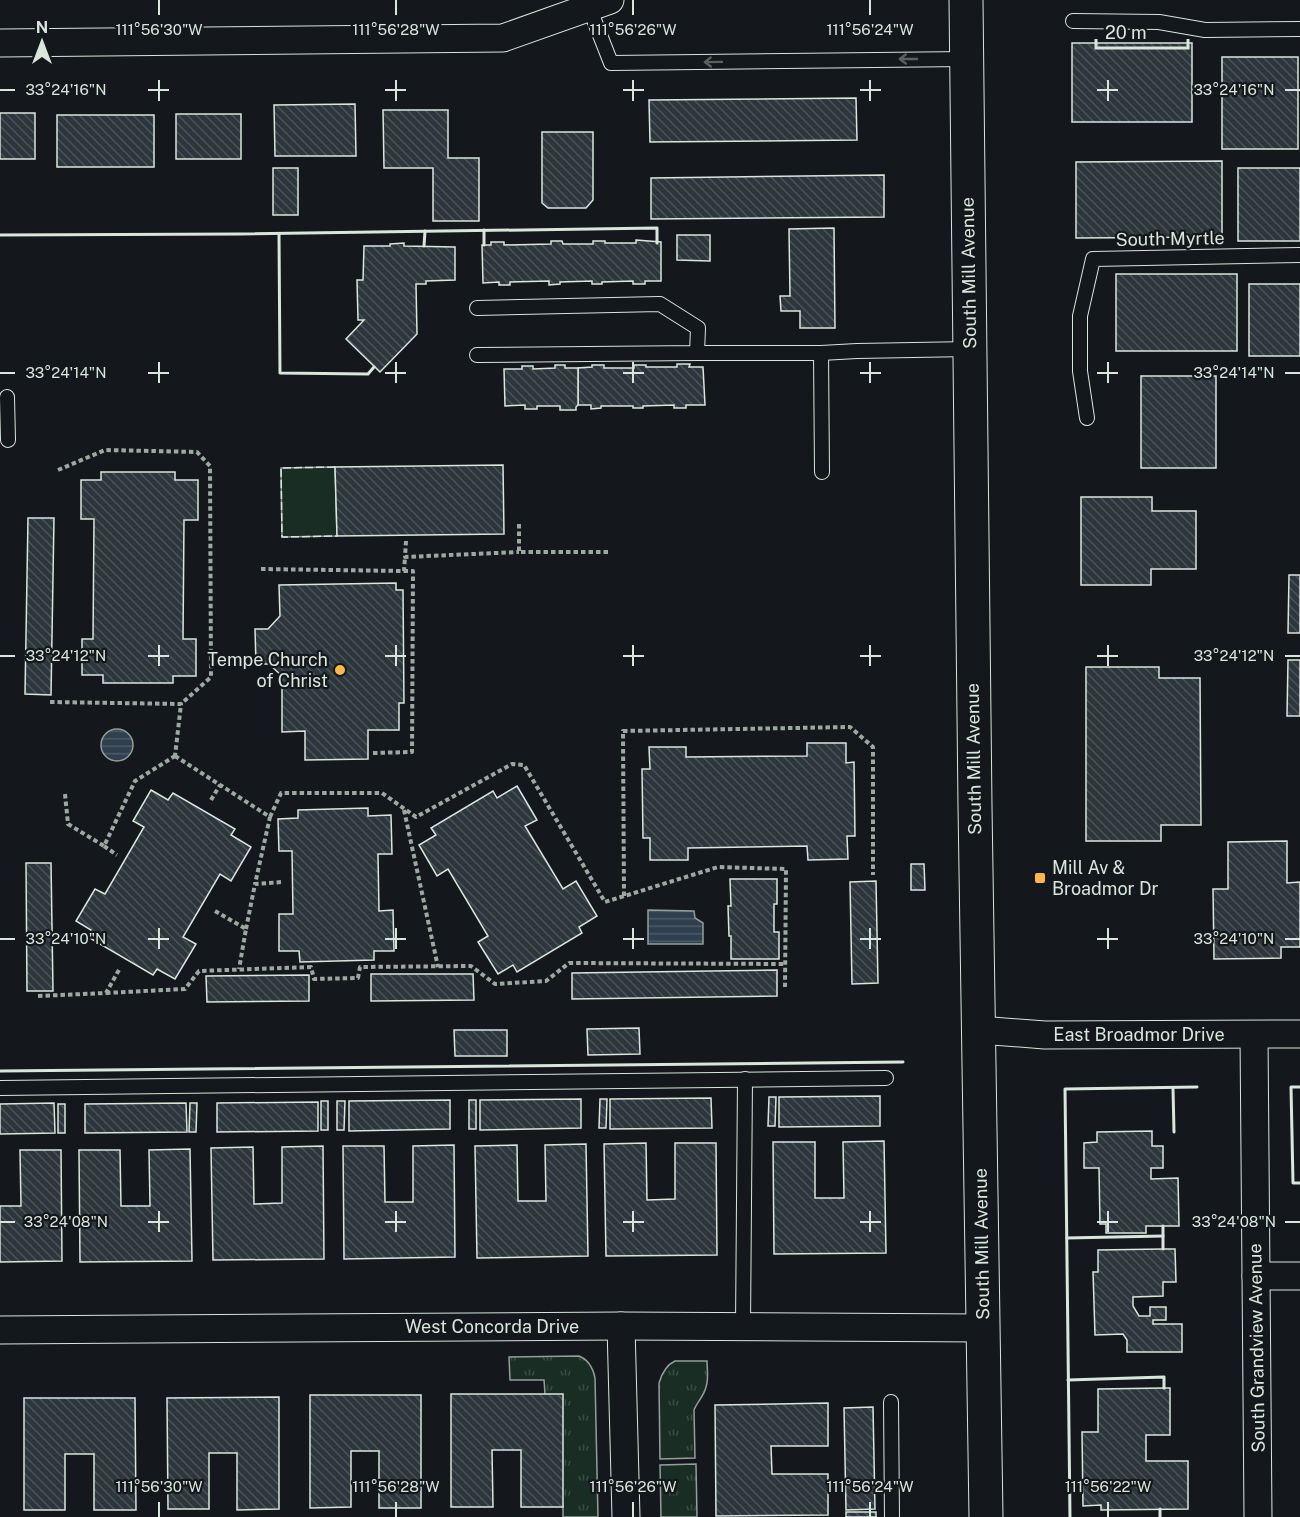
<svg xmlns="http://www.w3.org/2000/svg" width="1300" height="1517" viewBox="0 0 1300 1517" font-family="'Public Sans',sans-serif">
<defs>
<pattern id="grass-tufts" width="24" height="20" patternUnits="userSpaceOnUse" patternTransform="scale(1.5)"><rect width="24" height="20" fill="#1a2d24"/><path d="M3 7l-1-3M5 7V3M7 7l1-3M15 17l-1-3M17 17v-4M19 17l1-3" fill="none" stroke="#3b4b43"/></pattern>
<pattern id="water-rules" width="6" height="5" patternUnits="userSpaceOnUse" patternTransform="scale(1.5)"><rect width="6" height="5" fill="#2f3f4d"/><path d="M0 2.5h6" fill="none" stroke="#4c5b66"/></pattern>
<pattern id="building-back-hatch" width="6" height="6" patternUnits="userSpaceOnUse" patternTransform="scale(1.5)"><rect width="6" height="6" fill="#2c363c"/><path d="M-1 5l2 2M0 0l6 6M5-1l2 2" fill="none" stroke="#4a5358"/></pattern>
</defs>
<rect width="100%" height="100%" fill="#14181c"/>
<g fill="url(#grass-tufts)" stroke="#939e99" stroke-width="1.5">
<path d="M579 1356C589 1360 593 1368 595 1378L598 1517H563V1507L545 1394 544 1380H510L509 1357Z"/>
<path d="M675 1361H707C707 1369 709 1379 706 1387 704 1396 697 1402 694 1410L695 1458 660 1459 659 1383C662 1373 666 1365 675 1361Z"/>
<path d="M696 1464 697 1517H661L660 1465Z"/>
</g>
<path fill="#1a2d24" stroke="#939e99" stroke-width="1.5" d="M335 467 337 536 282 537 281 468Z"/>
<g fill="url(#water-rules)" stroke="#939e99" stroke-width="1.5">
<circle cx="117" cy="745" r="16"/>
<path d="M648 910 694 911 695 918 703 923V944H648Z"/>
</g>
<g fill="url(#building-back-hatch)" stroke="#d8e6dc" stroke-width="1.5">
<rect x="1072" y="43" width="120" height="79"/>
<rect x="1222" y="57" width="76" height="92"/>
<path d="M856 98 857 140 650 142 649 100Z"/>
<path d="M355 104 356 156H275L274 105Z"/>
<path d="M383 110H448V158H479V221H433V168H384Z"/>
<rect x="0" y="113" width="35" height="46"/>
<rect x="176" y="114" width="65" height="45"/>
<rect x="57" y="115" width="97" height="52"/>
<path d="M542 132H593V200L586 208H548L542 203Z"/>
<path d="M1222 161V237L1076 238V162Z"/>
<rect x="273" y="168" width="25" height="47"/>
<rect x="1238" y="168" width="62" height="73"/>
<path d="M884 175V217L651 219V178Z"/>
<path d="M834 228 835 328H800V311H781L780 296H790L789 229Z"/>
<path d="M677 235H710V261L677 260Z"/>
<path d="M636 240 661 242V281H645V284H633V281L602 282V284H592V281L560 282V284L549 285V281L510 282V285H499V282L483 283 482 245H491V242H504V245L551 244V241H562L563 244H593V241H605V243H636Z"/>
<path d="M404 243V246L455 247V280L426 281V284H416L417 334 380 372 346 339 364 320H358L357 280H363L364 246H390V244Z"/>
<rect x="1116" y="274" width="121" height="77"/>
<rect x="1249" y="284" width="51" height="72"/>
<path d="M677 364H690L689 367H703L705 405H686V408H674V405L643 406V408H633V406H601V408L591 409V405H578V368L592 367V365H604V368H634V365H646V367H677Z"/>
<path d="M555 365H565V368H578V405L576 407V410H560V406H537V409H525V405L505 406 504 369H522V366H533V369L555 368Z"/>
<rect x="1141" y="376" width="75" height="92"/>
<path d="M503 465 504 534 337 536 335 467Z"/>
<path d="M101 472H175V480H198V520H184L183 639H196V676H173V683H103V675H82V639H93L94 519H81V480H101Z"/>
<path d="M1081 497H1152V511H1196V569H1151V585H1081Z"/>
<path d="M28 518H54L51 695 25 694Z"/>
<path d="M1289 575H1300V633H1288Z"/>
<path d="M396 583V590H403L404 703H399V730H368V759L305 760V731L282 732V676L269 664H256L255 629H268L280 616 279 585Z"/>
<path d="M1288 660H1300V716H1287Z"/>
<path d="M1086 667H1159V678H1200L1201 825H1161V841H1086Z"/>
<path d="M807 743H846V763L854 762 855 836H847L848 859 808 860 807 846 688 848V860H650V838H643L642 769H650L649 747H686V757L807 756Z"/>
<path d="M517 786 537 820 525 826 563 889 576 881 597 916 579 927 582 933 517 972 513 965 498 974 478 942 488 936 448 869 437 876 419 845 436 835 431 828 493 791 497 798Z"/>
<path d="M151 790 168 800 173 793 235 829 231 835 251 847 231 881 220 874 183 937 196 944 175 979 157 969 153 975 88 937 91 930 76 921 95 889 105 894 144 827 133 821Z"/>
<path d="M368 808V816L391 815 392 854H378L379 911 393 910 394 951H374V960L300 962 299 951H279V914H293L292 851H279L278 819 298 818V810Z"/>
<path d="M1287 841V883L1300 882V947H1281V958L1214 959 1213 889H1228V842Z"/>
<path d="M26 863H51L53 991H27Z"/>
<path d="M911 864H924L925 890H911Z"/>
<path d="M730 879H777V904H774V932H779V959H731V936H729L728 906H731Z"/>
<path d="M876 881 878 983 852 984 850 882Z"/>
<path d="M777 970V996L572 999V973Z"/>
<path d="M371 974H473L474 1000 371 1001Z"/>
<path d="M309 975V1001L207 1002 206 976Z"/>
<path d="M639 1028 640 1054 588 1055 587 1029Z"/>
<path d="M454 1030H507V1056H455Z"/>
<path d="M880 1096V1126L779 1127V1097Z"/>
<path d="M769 1097H776L775 1126H768Z"/>
<path d="M711 1098 712 1128 610 1129V1099Z"/>
<path d="M581 1099V1128L480 1130V1100Z"/>
<path d="M600 1099H607L606 1128H599Z"/>
<path d="M450 1100V1129L349 1131V1101Z"/>
<rect x="469" y="1100" width="7" height="29"/>
<rect x="321" y="1101" width="7" height="29"/>
<path d="M337 1101H345L344 1130H337Z"/>
<path d="M318 1102V1131L217 1132V1103Z"/>
<path d="M54 1103 55 1133 0 1134V1104Z"/>
<path d="M186 1103 187 1132 85 1133V1104Z"/>
<path d="M190 1103H197L196 1132H189Z"/>
<rect x="58" y="1104" width="7" height="29"/>
<path d="M1152 1131V1146H1163V1168H1151V1179L1178 1178 1179 1226H1146V1233H1106V1224H1100L1099 1168H1084V1143L1097 1142V1132Z"/>
<path d="M884 1141 886 1253 774 1254 773 1142H815V1198H844L843 1142Z"/>
<path d="M646 1143 647 1200 675 1199V1143H716L717 1255 606 1256 604 1144Z"/>
<path d="M586 1144 588 1256 477 1258 475 1146 517 1145 518 1201H546L545 1145Z"/>
<path d="M454 1145 455 1257 344 1259 343 1146H384L385 1202H413V1146Z"/>
<path d="M323 1146 324 1259 213 1260 211 1148 253 1147 254 1204 282 1203V1147Z"/>
<path d="M190 1149 192 1261 80 1262 79 1150H120L121 1206H150L149 1150Z"/>
<path d="M20 1150H61L62 1261 0 1262V1206H21Z"/>
<path d="M1163 1249H1175L1176 1282H1163V1296L1133 1297V1306L1139 1316H1150V1307H1166V1320H1153V1324H1182V1352H1127V1340L1123 1334 1095 1335 1093 1272H1098V1250Z"/>
<path d="M1164 1388H1170V1435H1146V1461H1188V1509L1101 1510V1505L1083 1506 1082 1432H1098V1389Z"/>
<path d="M451 1394H563V1507H521V1450H492L493 1507H451Z"/>
<path d="M310 1395H421V1508H379V1451H351V1507L310 1508Z"/>
<path d="M279 1397V1509L237 1510V1453H209V1509H168L167 1398Z"/>
<path d="M24 1398H135L136 1510H94V1454H65V1510H24Z"/>
<path d="M828 1403V1446H771L772 1474H828V1515L716 1516 715 1405Z"/>
<path d="M873 1407 875 1509 846 1510 844 1408Z"/>
<rect x="846" y="1512" width="30" height="5"/>
</g>
<g fill="none" stroke-linecap="round" stroke-linejoin="round">
<defs>
<g id="service">
<path d="M589 7 611 63 966 59"/>
<path d="M1073 21 1159 22 1205 30 1300 29"/>
<path d="M477 308 660 304 698 328 697 353 477 355"/>
<path d="M697 353H821L857 351 970 349"/>
<path d="M821 353 822 472"/>
<path d="M7 397 8 440"/>
<path d="M1087 418 1080 371V316L1093 259 1300 255"/>
<path d="M0 1088 886 1078"/>
<path d="M743 1326 745 1079"/>
<path d="M891 1402 892 1517"/>
</g>
<g id="minor">
<path d="M0 43 503 38 610 0"/>
<path d="M979 1030 1045 1035 1300 1034"/>
<path d="M1254 1035 1258 1517"/>
<path d="M1256 1276H1300"/>
<path d="M621 1326 626 1517"/>
<path d="M0 1330 621 1326 983 1328"/>
</g>
<path id="secondary" d="M966 0 975 806 986 1517"/>
</defs>
<use href="#service" stroke="#d8e6dc" stroke-width="16"/>
<use href="#minor" stroke="#d8e6dc" stroke-width="29"/>
<use href="#secondary" stroke="#d8e6dc" stroke-width="35"/>
<g stroke="#9da8a2" stroke-width="4" stroke-dasharray="4.5 3" stroke-linecap="butt">
<path d="M58 470 105 450 197 452 210 466 211 677 181 704"/>
<path d="M519 524V552H611"/>
<path d="M406 541 405 557 519 552"/>
<path d="M261 569 404 571 405 557"/>
<path d="M50 702 181 704 175 756"/>
<path d="M373 753 412 752 413 571H404"/>
<path d="M175 756 270 817 255 884"/>
<path d="M65 794 68 824 104 846 135 781 175 756"/>
<path d="M211 800 220 785"/>
<path d="M404 810 438 967"/>
<path d="M270 817 281 793H382L416 817 512 764 524 765 605 902 718 867 786 869 785 987"/>
<path d="M104 846 117 855"/>
<path d="M624 896 623 731 850 727 873 747V875"/>
<path d="M215 911 246 929 239 969"/>
<path d="M246 929 255 884 282 882"/>
<path d="M106 993 185 989 199 971 311 967 314 979 358 978 360 967 471 966 495 984 546 981 569 963 785 964"/>
<path d="M38 996 106 993 120 968"/>
</g>
<use href="#service" stroke="#14181c" stroke-width="14"/>
<use href="#minor" stroke="#14181c" stroke-width="27"/>
<use href="#secondary" stroke="#14181c" stroke-width="33"/>
<path stroke="#d8e6dc" stroke-width="1.5" stroke-dasharray="8 3" stroke-linecap="butt" d="M335 467 281 468 282 537 337 536"/>
<g stroke="#d8e6dc" stroke-width="3">
<path d="M484 230V245"/>
<path d="M279 234 280 373 368 374 374 367"/>
<path d="M0 235 240 234 657 228V243"/>
<path d="M424 246 425 231"/>
<path d="M0 1071 903 1062"/>
<path d="M1300 1087H1291L1293 1183H1300"/>
<path d="M1173 1088 1174 1132"/>
<path d="M1163 1226V1249"/>
<path d="M1067 1238 1163 1236"/>
<path d="M1068 1380 1164 1377V1388"/>
<path d="M1160 1509V1517"/>
<path d="M1070 1517 1065 1089 1197 1087"/>
</g>
</g>
<defs><path id="oneway-shaft" d="M-6 0H5M1.5-3L5.5 0L1.5 3" fill="none" stroke-width="1.6" stroke-linecap="round" stroke-linejoin="round" transform="scale(1.5)"/></defs>
<g stroke="#59605f">
<use href="#oneway-shaft" transform="translate(908 59) rotate(180)"/>
<use href="#oneway-shaft" transform="translate(713 62) rotate(179)"/>
</g>
<path fill="none" stroke="#d8e6dc" stroke-width="2" d="M159 0V15M396 0V15M633 0V15M870 0V15M159 80V101M396 80V101M633 80V101M870 80V101M1108 80V101M0 90H15M148 90H169M385 90H406M623 90H644M860 90H881M1097 90H1118M1285 90H1300M159 362V383M396 362V383M633 362V383M870 362V383M1108 362V383M0 373H15M148 373H169M385 373H406M623 373H644M860 373H881M1097 373H1118M1285 373H1300M159 645V666M396 645V666M633 645V666M870 645V666M1108 645V666M0 656H15M148 656H169M385 656H406M623 656H644M860 656H881M1097 656H1118M1285 656H1300M159 928V949M396 928V949M633 928V949M870 928V949M1108 928V949M0 939H15M148 939H169M385 939H406M623 939H644M860 939H881M1097 939H1118M1285 939H1300M159 1211V1232M396 1211V1232M633 1211V1232M870 1211V1232M1108 1211V1232M0 1222H15M148 1222H169M385 1222H406M623 1222H644M860 1222H881M1097 1222H1118M1285 1222H1300M159 1502V1517M396 1502V1517M633 1502V1517M870 1502V1517M1108 1502V1517"/>
<g fill="#ffb74d" stroke="#14181c" stroke-width="2">
<circle cx="340" cy="670" r="6"/>
<rect x="1034" y="872" width="12" height="12" rx="3"/>
</g>
<g text-anchor="middle" stroke-width="4.5" stroke-linejoin="round" paint-order="stroke">
<g font-size="18" fill="#d8e6dc" stroke="#14181c">
<text transform="translate(1170 239) rotate(-1)" y="6">South Myrtle</text>
<text transform="translate(969 273) rotate(-91)" y="6">South Mill Avenue</text>
<text transform="translate(974 759) rotate(-91)" y="6">South Mill Avenue</text>
<text x="1139" y="1041">East Broadmor Drive</text>
<text transform="translate(982 1244) rotate(-91)" y="6">South Mill Avenue</text>
<text x="492" y="1333">West Concorda Drive</text>
<text transform="translate(1257 1348) rotate(-91)" y="6">South Grandview Avenue</text>
</g>
<g font-size="18" fill="#d8e6dc" stroke="#14181c" text-anchor="end">
<text x="328" y="666">Tempe Church<tspan x="328" dy="21">of Christ</tspan></text>
<text x="1052" y="874" text-anchor="start">Mill Av &amp;<tspan x="1052" dy="21">Broadmor Dr</tspan></text>
</g>
</g>
<g font-size="15" text-anchor="middle" fill="#d8e6dc" stroke="#14181c" stroke-width="4.5" stroke-linejoin="round" paint-order="stroke">
<text x="159" y="35">111°56'30"W</text>
<text x="396" y="35">111°56'28"W</text>
<text x="633" y="35">111°56'26"W</text>
<text x="870" y="35">111°56'24"W</text>
<text x="66" y="95">33°24'16"N</text>
<text x="1234" y="95">33°24'16"N</text>
<text x="66" y="378">33°24'14"N</text>
<text x="1234" y="378">33°24'14"N</text>
<text x="66" y="661">33°24'12"N</text>
<text x="1234" y="661">33°24'12"N</text>
<text x="66" y="944">33°24'10"N</text>
<text x="1234" y="944">33°24'10"N</text>
<text x="66" y="1227">33°24'08"N</text>
<text x="1234" y="1227">33°24'08"N</text>
<text x="159" y="1492">111°56'30"W</text>
<text x="396" y="1492">111°56'28"W</text>
<text x="633" y="1492">111°56'26"W</text>
<text x="870" y="1492">111°56'24"W</text>
<text x="1108" y="1492">111°56'22"W</text>
</g>
<g transform="translate(42 42)" stroke="#14181c" stroke-width="4.5" paint-order="stroke">
<path d="M0-4.5L10 22L0 15L-10 22Z" fill="#d8e6dc"/>
<text y="-9" font-size="16" font-weight="bold" text-anchor="middle" fill="#d8e6dc">N</text>
</g>
<path d="M1096 39v9h92v-9" fill="none" stroke="#d8e6dc" stroke-width="3"/>
<text x="1105" y="39" font-size="18" fill="#d8e6dc" stroke="#14181c" stroke-width="4.5" paint-order="stroke">20 m</text>
</svg>
